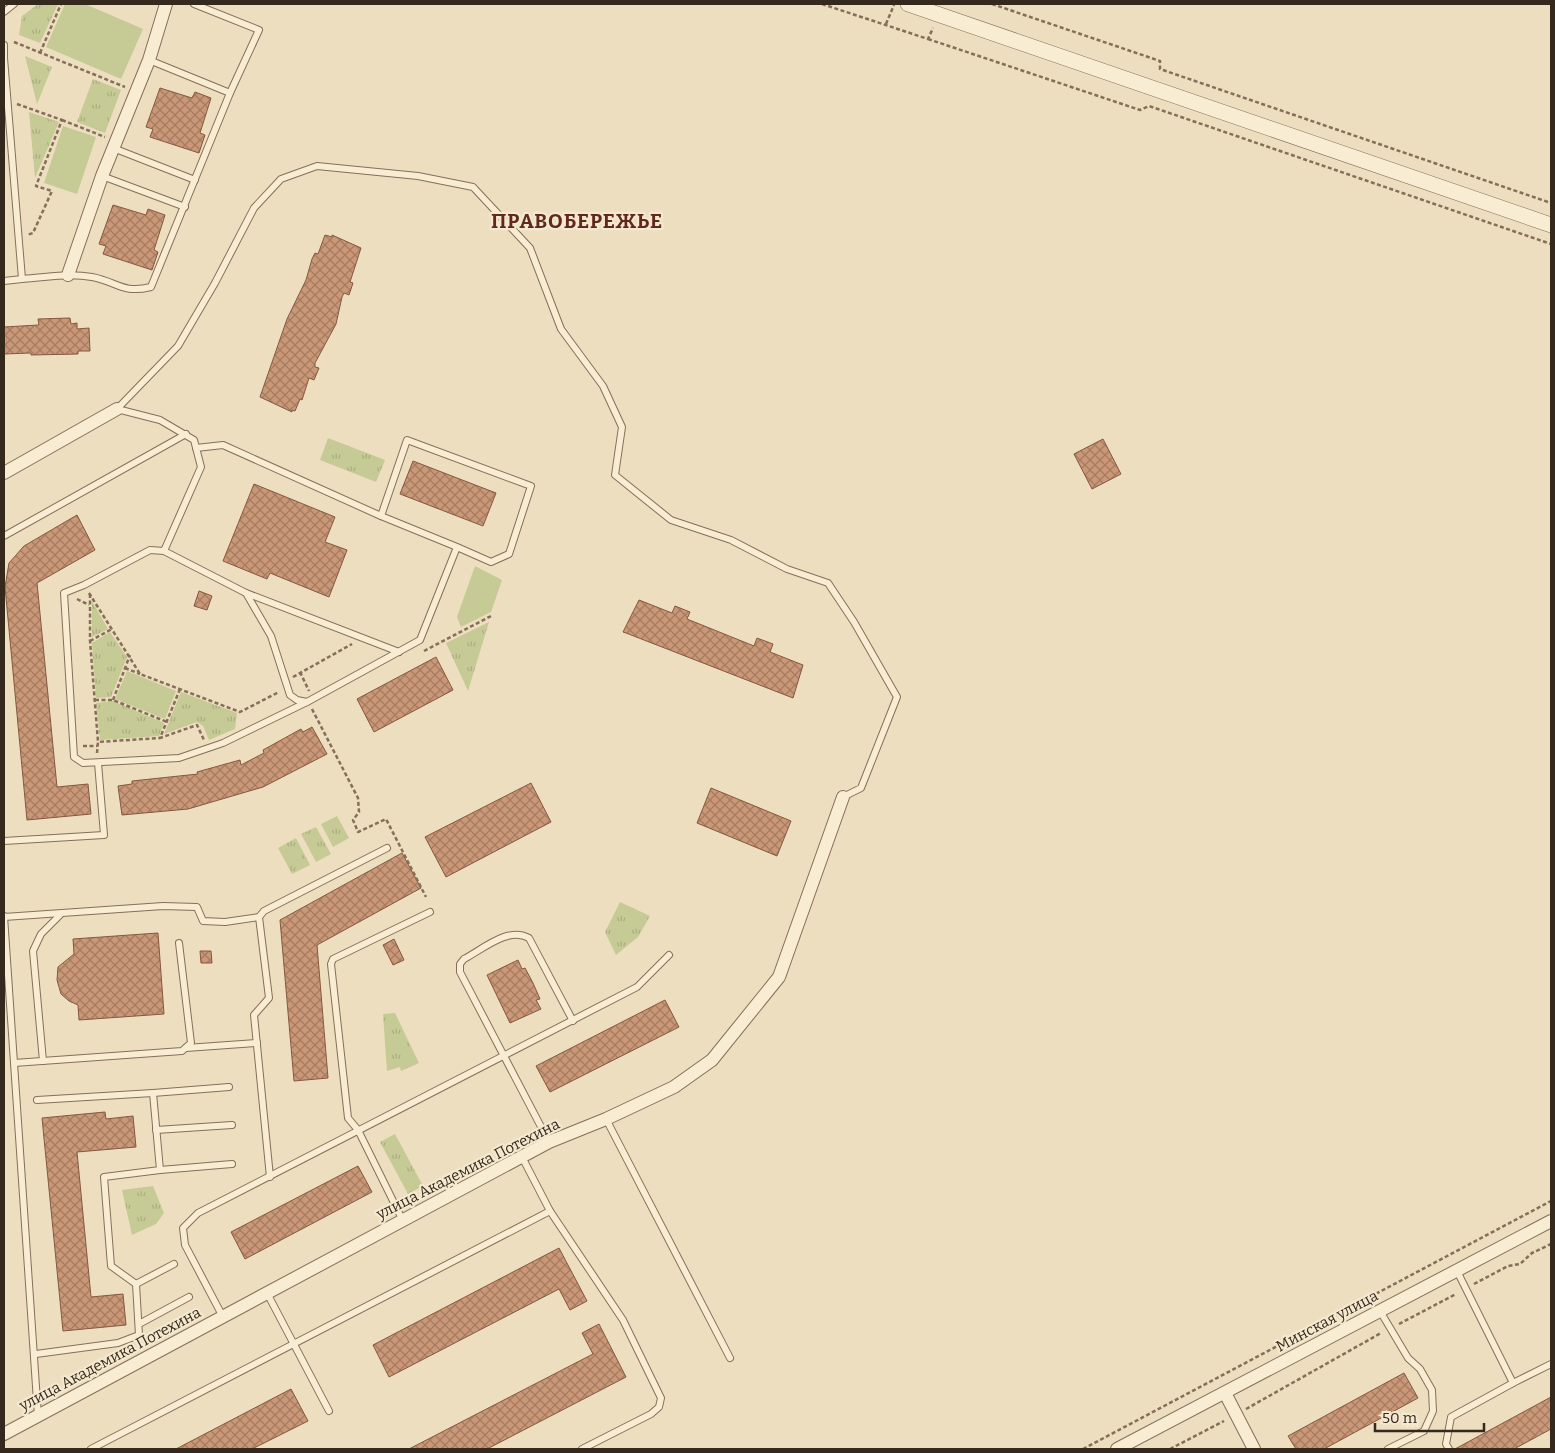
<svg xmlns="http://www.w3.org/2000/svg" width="1555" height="1453" viewBox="0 0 1555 1453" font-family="Bitter,serif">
<defs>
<pattern id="park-tufts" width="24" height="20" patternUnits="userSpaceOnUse" patternTransform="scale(1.25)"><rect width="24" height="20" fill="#c6ca95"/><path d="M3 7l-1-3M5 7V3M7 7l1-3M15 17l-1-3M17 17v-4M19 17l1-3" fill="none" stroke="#abae80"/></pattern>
<pattern id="building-cross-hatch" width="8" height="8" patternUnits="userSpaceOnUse" patternTransform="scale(1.25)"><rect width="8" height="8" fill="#ca9777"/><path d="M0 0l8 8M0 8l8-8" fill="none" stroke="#a57b61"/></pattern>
</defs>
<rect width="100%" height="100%" fill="#eddec0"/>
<g fill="url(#park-tufts)">
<path d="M38 4H58L40 43 19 35 22 16Z"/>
<path d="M25 56 52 67 37 104Z"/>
<path d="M93 79 121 90 105 133 77 122Z"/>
<path d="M29 112 59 122 35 178Z"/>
<path d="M328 438 385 460 376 482 320 460Z"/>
<path d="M92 601 108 629 92 637Z"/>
<path d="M489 622 468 691 446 643Z"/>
<path d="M110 632 127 657 111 697 96 698 92 643Z"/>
<path d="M181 692 237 713 235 729 209 740 203 726 197 722 164 734Z"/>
<path d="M113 701 164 723 159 736 100 740 96 703Z"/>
<path d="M337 816 349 838 333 847 321 824Z"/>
<path d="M316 827 331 854 316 862 301 834Z"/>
<path d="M296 838 310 865 292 874 278 848Z"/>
<path d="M620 902 650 916 638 937 616 955 605 932Z"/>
<path d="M395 1013 419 1063 401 1071 400 1067 387 1071 383 1014Z"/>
<path d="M395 1134 423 1186 408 1194 380 1142Z"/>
<path d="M153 1186 164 1213 156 1224 132 1235 122 1190Z"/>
</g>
<g fill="#c6ca95">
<path d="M65 4H85L143 29 121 79 46 47Z"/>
<path d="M63 126 96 137 77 194 44 183Z"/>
<path d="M475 566 502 580 491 612 461 627 457 617Z"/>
<path d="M127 671 176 691 165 719 115 699Z"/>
</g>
<g fill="url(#building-cross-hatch)" stroke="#84583f">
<path d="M160 88 192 98 195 92 211 98 200 133 205 135 199 153 150 137 153 129 146 127Z"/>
<path d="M113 205 146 215 148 209 165 215 154 250 158 252 152 270 103 254 106 246 99 244Z"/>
<path d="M325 235 332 237V235L361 248 350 282 353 283 349 295 344 293 342 297 336 324 315 363V367L319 368 314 380 309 378 302 400 300 399 295 411 292 410V412L260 397 287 319 306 280 312 259 315 253 318 254Z"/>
<path d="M70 318 71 324 77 323V329L89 328 90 351H78V354L31 355V353L4 354V327L39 325 38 319Z"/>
<path d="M1103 439 1121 474 1092 489 1074 454Z"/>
<path d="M413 461 496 493 483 526 400 494Z"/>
<path d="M254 484 335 517 325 542 347 550 329 597 270 573 267 579 223 561Z"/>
<path d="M77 515 95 550 37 583 57 787 88 784 91 814 27 820 5 587 9 563 24 546Z"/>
<path d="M199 591 212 596 207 610 194 606Z"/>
<path d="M639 600 672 613 675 606 690 612 687 619 754 646 757 638 773 644 770 652 803 665 793 698 626 633 623 632Z"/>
<path d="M436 657 453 690 374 732 357 699Z"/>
<path d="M312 727 327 754 263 787 188 809 122 815 118 786 132 784V781L198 774 197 772 240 760 241 765 264 753 263 750 301 729 303 732Z"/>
<path d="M531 783 551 822 446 877 425 837Z"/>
<path d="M711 788 791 821 777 856 697 823Z"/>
<path d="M402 853 421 888 317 945 328 1078 294 1081 280 920Z"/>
<path d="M158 933 164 1014 79 1020 78 1005 69 1001 61 994 57 980 58 967 74 954 73 939Z"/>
<path d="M394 939 404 960 393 965 383 945Z"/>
<path d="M200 951H211L212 963H201Z"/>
<path d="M518 960 522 969 525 968 533 983 540 999 536 1000 541 1009 510 1023 487 975Z"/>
<path d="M665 1000 679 1027 550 1092 536 1066Z"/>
<path d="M105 1112 106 1119 133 1116 136 1147 77 1152 91 1297 123 1294 126 1325 63 1331 42 1118Z"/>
<path d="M358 1166 372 1192 245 1259 231 1232Z"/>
<path d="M559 1248 587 1301 570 1310 559 1289 389 1377 373 1345Z"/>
<path d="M599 1324 626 1377 487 1449H409L593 1354 582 1333Z"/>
<path d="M1404 1373 1418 1398 1324 1449H1296L1288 1436Z"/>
<path d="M291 1389 308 1421 252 1449H176Z"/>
<path d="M1551 1397V1429L1514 1449H1455Z"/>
</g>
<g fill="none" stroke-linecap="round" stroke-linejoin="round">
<defs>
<g id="service">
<path d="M194 4 259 30 230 93"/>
<path d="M4 12 14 4"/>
<path d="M4 45V58"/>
<path d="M4 58 22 279C45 277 69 273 92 277 118 282 122 294 151 287L230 93 149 60"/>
<path d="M113 148 195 180"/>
<path d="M102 176 185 207"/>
<path d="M4 281 22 279"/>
<path d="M196 448 223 445 381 516"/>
<path d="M4 536 186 434"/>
<path d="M164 551 150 550 84 585 64 593 74 757 83 763 179 758 223 743 307 702 297 700 290 695 271 636 246 593 164 551 201 467 194 440 160 420 117 409 178 346 215 283 254 208 281 179 317 166 418 176 473 187 530 248 561 329 603 386 622 427 615 475 671 520 731 540 787 569 828 583 854 622 897 697 861 788 843 797"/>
<path d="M246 593 399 652"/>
<path d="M307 702 420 640 457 547 381 516 407 440 531 486 509 554 491 562 457 547"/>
<path d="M4 841 104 835 98 763"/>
<path d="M4 916 38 1416"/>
<path d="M4 917 163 906 197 907 203 921 225 922 259 917"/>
<path d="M186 1048 257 1043"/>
<path d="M43 1061 33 951 41 934 60 915"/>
<path d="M14 1063 182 1051 191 1043 179 943"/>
<path d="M153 1093 229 1087"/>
<path d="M606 1119 730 1358"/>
<path d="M156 1130 232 1125"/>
<path d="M549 1142 460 972V964L464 959C483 949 509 926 529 938L573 1021"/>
<path d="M522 1157 550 1211 623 1320 661 1398 659 1407 651 1414 582 1449"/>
<path d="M160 1170 232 1164"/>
<path d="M270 1177 254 1015 269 998 259 917 264 911 387 848"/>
<path d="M403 1221 358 1130 348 1118 331 964 333 959 430 912"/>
<path d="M1457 1271 1513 1383 1551 1364"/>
<path d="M136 1284 174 1264"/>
<path d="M267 1293 329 1411"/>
<path d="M1380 1311 1408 1358 1420 1369 1432 1390 1433 1411 1424 1431 1388 1449"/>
<path d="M223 1317 185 1245 183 1228 198 1213 637 987 669 955"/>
<path d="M139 1324 189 1297"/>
<path d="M36 1354 118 1343 139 1335 136 1284 111 1266 104 1177 160 1170 153 1093 37 1100"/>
<path d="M91 1449 550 1211"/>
<path d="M1449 1449 1446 1444 1451 1417 1513 1383"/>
</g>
<g id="minor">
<path d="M68 275 102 176 149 60 166 4"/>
<path d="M4 473 117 409"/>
<path d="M1225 1393 1254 1449"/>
<path d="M4 1434 549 1142 606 1119 674 1087 712 1060 779 977 843 797"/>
<path d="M1117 1449 1551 1221"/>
</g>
<path id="tertiary" d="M908 4 1551 225"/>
</defs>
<use href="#service" stroke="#856f59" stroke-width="8"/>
<use href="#minor" stroke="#856f59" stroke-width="14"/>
<use href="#tertiary" stroke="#856f59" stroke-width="16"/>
<g stroke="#856f59" stroke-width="2.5" stroke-dasharray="4 2.5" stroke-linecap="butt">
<path d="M822 4 928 39 933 28"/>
<path d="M992 4 1160 61V69L1551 203"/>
<path d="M886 24 894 5"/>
<path d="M928 39 1140 110 1149 106 1551 244"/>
<path d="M14 42 125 87"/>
<path d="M40 53 61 4"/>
<path d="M17 104 62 120 36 186 52 191 33 233 27 235"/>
<path d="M62 120 105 137"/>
<path d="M89 593 140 674 240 712 279 692"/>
<path d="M90 594V641L98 742"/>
<path d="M77 599 89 605"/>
<path d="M90 641 112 629"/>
<path d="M424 651 491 616"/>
<path d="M125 668 140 674"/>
<path d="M300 672 309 691"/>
<path d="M293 677 352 644"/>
<path d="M180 689 160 738 197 725 204 740"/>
<path d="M95 700H113L167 722"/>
<path d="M113 700 130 655"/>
<path d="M312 709 358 798 359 812 353 820 358 832 386 819 426 897"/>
<path d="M83 746H97"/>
<path d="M97 753 98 742 160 738"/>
<path d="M1474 1284 1508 1266 1520 1264 1532 1253 1551 1244"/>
<path d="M1399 1324 1456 1294"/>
<path d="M1246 1409 1381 1333"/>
<path d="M1083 1449 1551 1201"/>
<path d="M1170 1449 1224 1421"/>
</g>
<use href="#service" stroke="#f8ecd3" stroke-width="6"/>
<use href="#minor" stroke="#f8ecd3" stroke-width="12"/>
<use href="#tertiary" stroke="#f8ecd3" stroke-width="15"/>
</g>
<g text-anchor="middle" stroke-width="4.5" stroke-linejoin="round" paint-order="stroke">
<g font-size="15" fill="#35281d" stroke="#f4e8cf">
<text transform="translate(468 1169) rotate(-27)" y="5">улица Академика Потехина</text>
<text transform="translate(1327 1321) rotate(-28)" y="5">Минская улица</text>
<text transform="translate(110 1359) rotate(-28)" y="5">улица Академика Потехина</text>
</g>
<g font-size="20" font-weight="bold" letter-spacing="1" fill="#61291d" stroke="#f4e8cf">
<text x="577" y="228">ПРАВОБЕРЕЖЬЕ</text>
</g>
</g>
<rect width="1555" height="1453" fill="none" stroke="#35281d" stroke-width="10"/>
<path d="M1375 1423v8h109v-8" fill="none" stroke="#35281d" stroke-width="2.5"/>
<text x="1382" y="1423" font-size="15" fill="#35281d" stroke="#f4e8cf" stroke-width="4" paint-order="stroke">50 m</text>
</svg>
